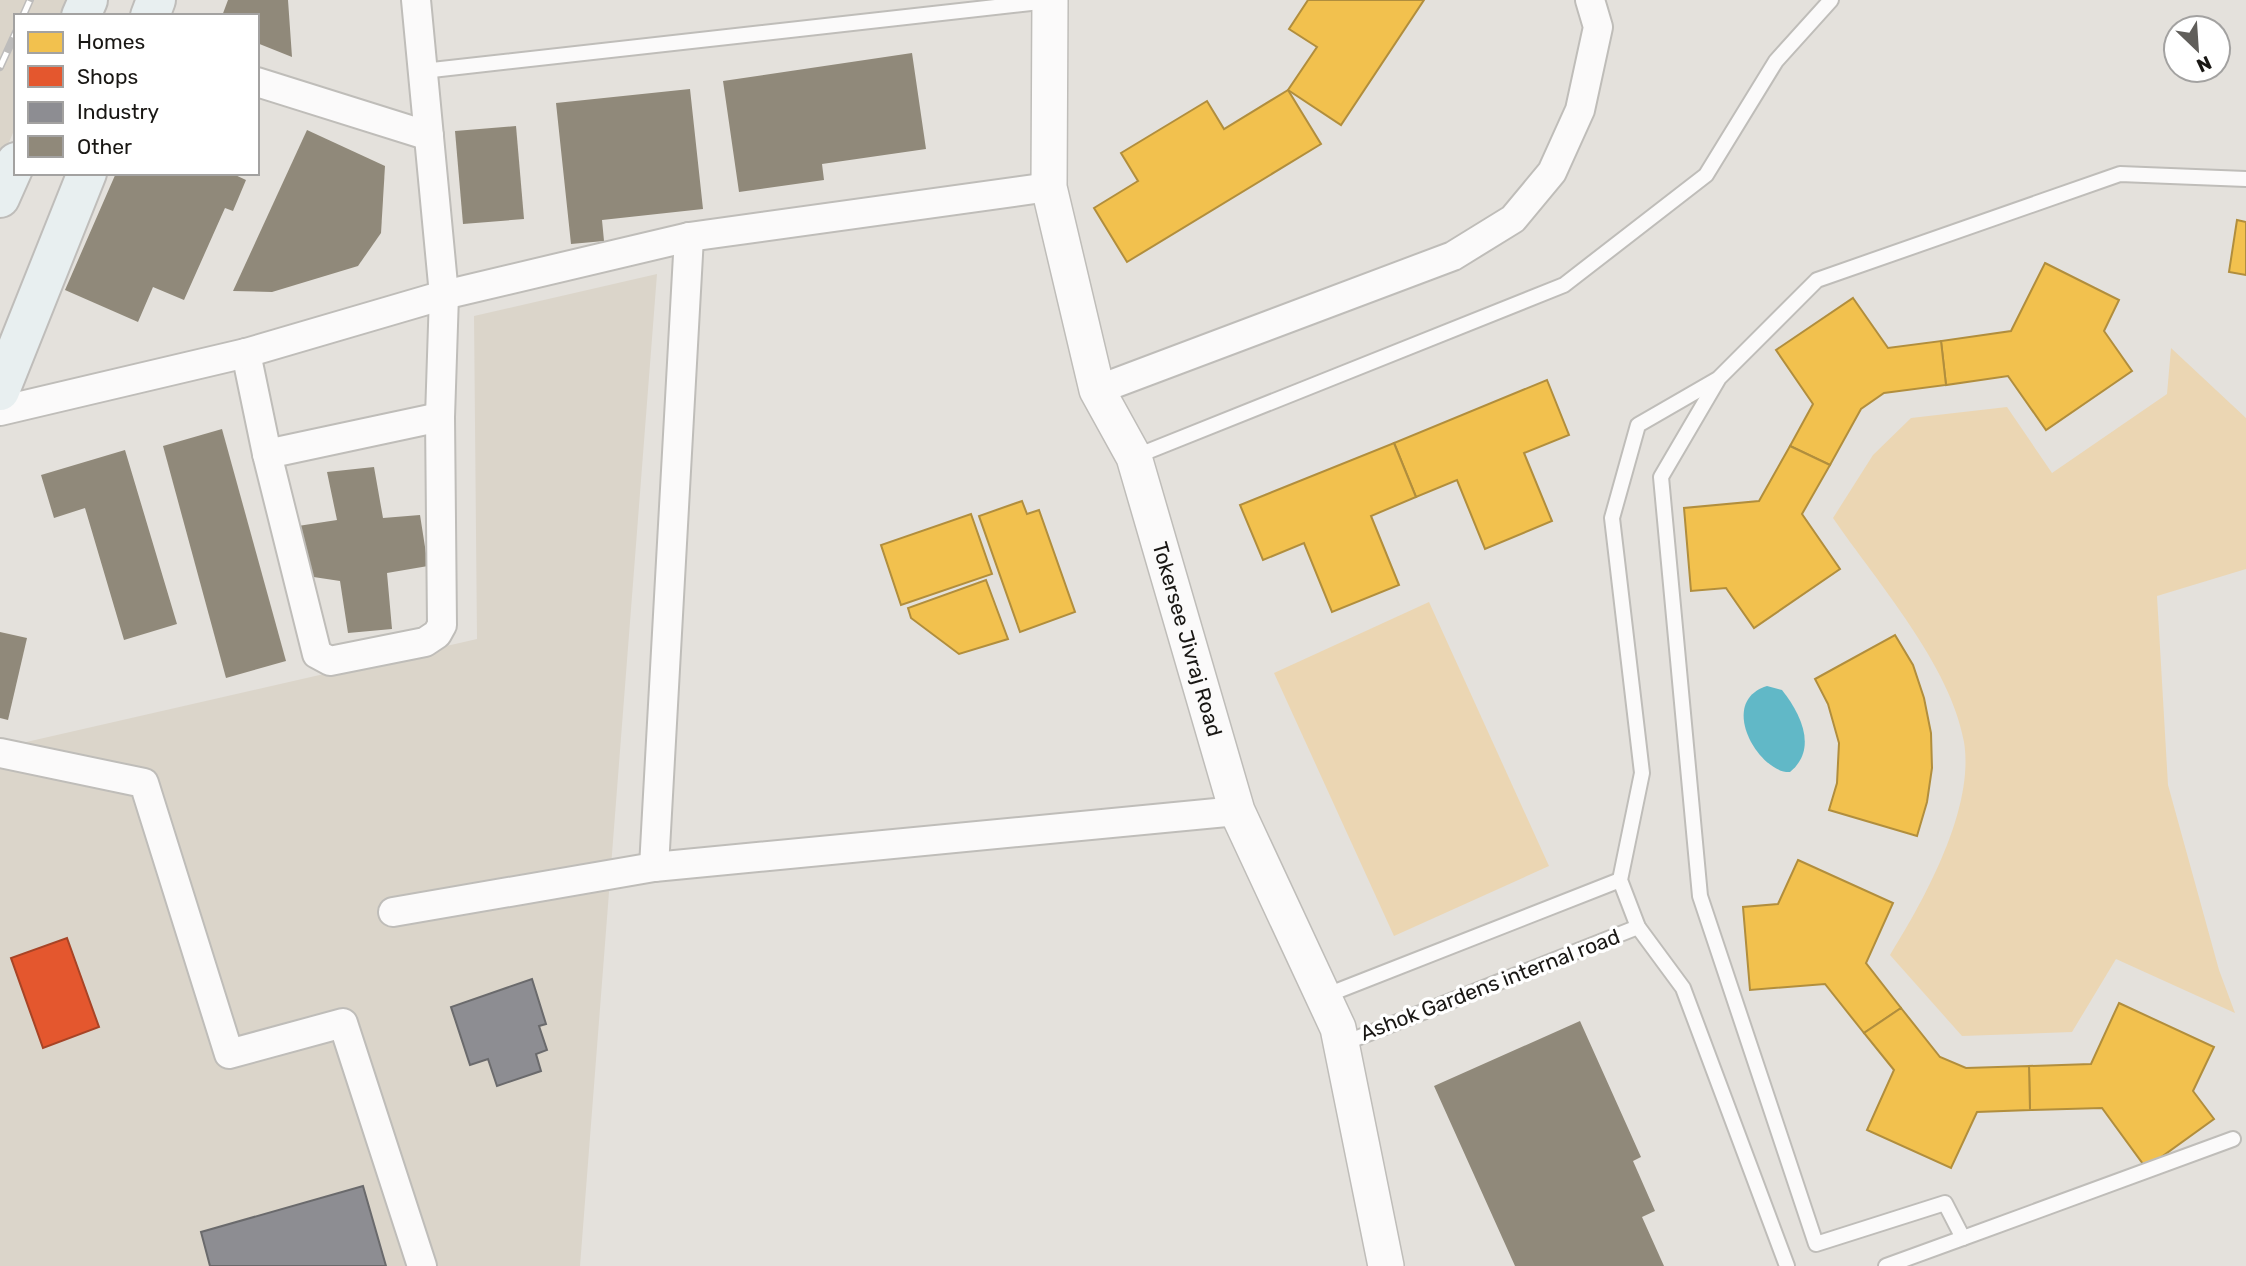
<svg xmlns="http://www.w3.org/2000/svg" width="2246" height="1266" viewBox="0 0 2246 1266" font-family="Rubik,sans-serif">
<rect width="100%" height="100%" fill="#e4e1dc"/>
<g fill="#dbd5ca">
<path d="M0 0H71L64 16H16V126L0 163Z"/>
<path d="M657 274 580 1266H0V748L477 639 474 316Z"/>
</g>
<g fill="#ebd6b3">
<path d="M2171 348 2246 418V569L2157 596 2168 785 2219 970 2235 1013 2116 959 2072 1032 1962 1036 1890 955C1924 900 1975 809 1964 742 1951 666 1877 582 1833 518L1873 455 1911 418 2007 407 2052 473 2167 394Z"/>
<path d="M1429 602 1549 866 1394 936 1274 673Z"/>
</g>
<path fill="#61b8c7" d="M1767 686 1782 690C1801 714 1818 749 1790 772 1760 774 1716 702 1767 686Z"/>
<g fill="#f2c14e" stroke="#b18e3d" stroke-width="2">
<path d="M1308 0H1424L1341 125 1288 90 1317 47 1289 29Z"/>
<path d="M1288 90 1321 144 1127 262 1094 208 1138 181 1121 153 1207 101 1224 129Z"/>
<path d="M2237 220 2246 222V275L2229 272Z"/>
<path d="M2045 263 2119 300 2104 331 2132 371 2046 430 2008 376 1946 385 1941 341 2011 331Z"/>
<path d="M1853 298 1888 348 1941 341 1946 385 1884 393 1861 409 1830 465 1790 446 1813 404 1776 350Z"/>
<path d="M1547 380 1569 435 1524 453 1552 521 1485 549 1457 480 1416 497 1394 443Z"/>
<path d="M1394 443 1416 497 1371 516 1399 585 1332 612 1304 543 1263 560 1240 505Z"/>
<path d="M1790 446 1830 465 1802 514 1840 569 1754 628 1726 588 1691 591 1684 508 1759 501Z"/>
<path d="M1022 501 1027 514 1039 510 1075 612 1020 632 979 516Z"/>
<path d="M971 514 992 574 901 605 881 545Z"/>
<path d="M986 580 1008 639 959 654 911 618 908 608Z"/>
<path d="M1895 635 1913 665 1924 698 1931 733 1932 768 1927 802 1917 836 1829 810 1837 783 1839 743 1828 704 1815 679Z"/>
<path d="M1798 860 1893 903 1866 963 1901 1008 1864 1033 1825 984 1750 990 1743 907 1778 904Z"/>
<path d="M2119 1003 2214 1047 2193 1091 2214 1119 2146 1168 2102 1108 2030 1110 2029 1066 2091 1064Z"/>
<path d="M1901 1008 1940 1057 1966 1068 2029 1066 2030 1110 1977 1112 1951 1168 1867 1130 1894 1070 1864 1033Z"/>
</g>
<path fill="#e4572e" stroke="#a74426" stroke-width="2" d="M67 938 99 1027 43 1048 11 958Z"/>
<g fill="#8d8d92" stroke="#6a6a6c" stroke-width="2">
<path d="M532 979 546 1024 539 1026 547 1050 536 1054 541 1071 497 1086 488 1059 470 1065 451 1007Z"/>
<path d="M363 1186 386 1266H210L201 1232Z"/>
</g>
<g fill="#90897a">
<path d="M228 0H288L292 57 257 43V16H222Z"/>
<path d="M912 53 926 149 822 164 824 180 739 192 723 81Z"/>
<path d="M690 89 703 209 602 220 604 241 571 244 556 103Z"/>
<path d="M516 126 524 219 463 224 455 131Z"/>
<path d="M307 130 385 166 381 233 358 266 272 292 233 291Z"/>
<path d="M116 173H231L246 180 233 211 225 208 184 300 153 287 138 322 65 290Z"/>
<path d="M222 429 286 661 226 678 163 446Z"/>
<path d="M125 450 177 624 124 640 85 508 54 518 41 475Z"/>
<path d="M374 467 383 518 420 515 428 566 387 573 392 629 348 633 340 581 307 576 298 526 337 520 327 472Z"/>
<path d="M0 632 27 638 8 720 0 718Z"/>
<path d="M1580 1021 1641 1157 1633 1161 1655 1211 1642 1217 1664 1266H1515L1434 1086Z"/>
</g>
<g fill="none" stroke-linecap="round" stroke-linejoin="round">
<defs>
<g id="service">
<path d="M423 71 1049 1"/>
<path d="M1716 380 1638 425 1612 518 1642 773 1620 880 1638 927 1683 988 1787 1266"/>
<path d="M1134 457 1564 285 1706 175 1776 61 1831 0"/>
<path d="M1322 997 1620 880"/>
<path d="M1342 1044 1638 927"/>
<path d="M1963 1238 2233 1139"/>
<path d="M1886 1266 1963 1238 1945 1203 1816 1244 1700 896 1661 477 1719 378 1817 280 2120 174 2246 179"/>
</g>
<g id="minor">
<path d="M257 82 429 136"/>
<path d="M246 353 267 454 317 654 330 661 425 642 437 634 442 625 440 417 444 295 416 0"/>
<path d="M1097 390 1453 256 1513 219 1552 172 1580 110 1598 27 1590 0"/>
<path d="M0 411 246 353 444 295 689 237 1049 187"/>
<path d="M267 454 440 417"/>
<path d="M0 753 144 783 229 1054 343 1023 422 1266"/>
<path d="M654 867 689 237"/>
<path d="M393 912 654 867 1237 811"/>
</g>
<g id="tertiary">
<path id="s1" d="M1050 0 1049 187 1097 390 1134 457 1237 811 1338 1028 1386 1266"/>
</g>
<g id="primary">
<path d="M81 16 88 0"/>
<path d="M150 16 156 0"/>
<path d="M0 198 16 162"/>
<path d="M0 391 87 173"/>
</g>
</defs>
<use href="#service" stroke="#bfbdb9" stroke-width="18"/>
<use href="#minor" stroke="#bfbdb9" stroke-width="32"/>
<use href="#tertiary" stroke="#bfbdb9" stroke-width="38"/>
<use href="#primary" stroke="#bfbdba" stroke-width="42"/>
<use href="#service" stroke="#fbfafa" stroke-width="14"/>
<use href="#minor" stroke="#fbfafa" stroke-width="28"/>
<use href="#tertiary" stroke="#fbfafa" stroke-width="35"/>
<use href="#primary" stroke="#e8eff0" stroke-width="38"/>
<defs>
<g id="rail">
<path d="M23 16 30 0"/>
<path d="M0 67 16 32"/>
</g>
</defs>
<use href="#rail" stroke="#bdbcbb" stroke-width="8"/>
<use href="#rail" stroke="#fff" stroke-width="5" stroke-dasharray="16" stroke-linecap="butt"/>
</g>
<g text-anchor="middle" stroke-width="7" stroke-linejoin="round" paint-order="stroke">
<g font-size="21" fill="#191714" stroke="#fff">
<text dy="7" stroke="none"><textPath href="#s1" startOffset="662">Tokersee Jivraj Road</textPath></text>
<text transform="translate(1490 985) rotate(-21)" y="7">Ashok Gardens internal road</text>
</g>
</g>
<rect x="14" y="14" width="245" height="161" fill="#ffffff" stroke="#a3a2a1" stroke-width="2"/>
<rect x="28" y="32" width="35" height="21" fill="#f2c14e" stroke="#a3a2a1" stroke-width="2"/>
<text x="77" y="49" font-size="21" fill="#191714">Homes</text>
<rect x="28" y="66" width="35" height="21" fill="#e4572e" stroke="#a3a2a1" stroke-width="2"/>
<text x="77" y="84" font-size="21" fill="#191714">Shops</text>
<rect x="28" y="102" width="35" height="21" fill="#8d8d92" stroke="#a3a2a1" stroke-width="2"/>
<text x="77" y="119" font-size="21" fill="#191714">Industry</text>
<rect x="28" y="136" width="35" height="21" fill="#90897a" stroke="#a3a2a1" stroke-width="2"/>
<text x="77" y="154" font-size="21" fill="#191714">Other</text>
<g transform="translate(2197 49) rotate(155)"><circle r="33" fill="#ffffff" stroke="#a3a2a1" stroke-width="2"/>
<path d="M0-5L12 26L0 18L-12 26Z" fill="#605e5a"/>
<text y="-10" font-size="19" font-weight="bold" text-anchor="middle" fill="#191714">N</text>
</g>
</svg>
